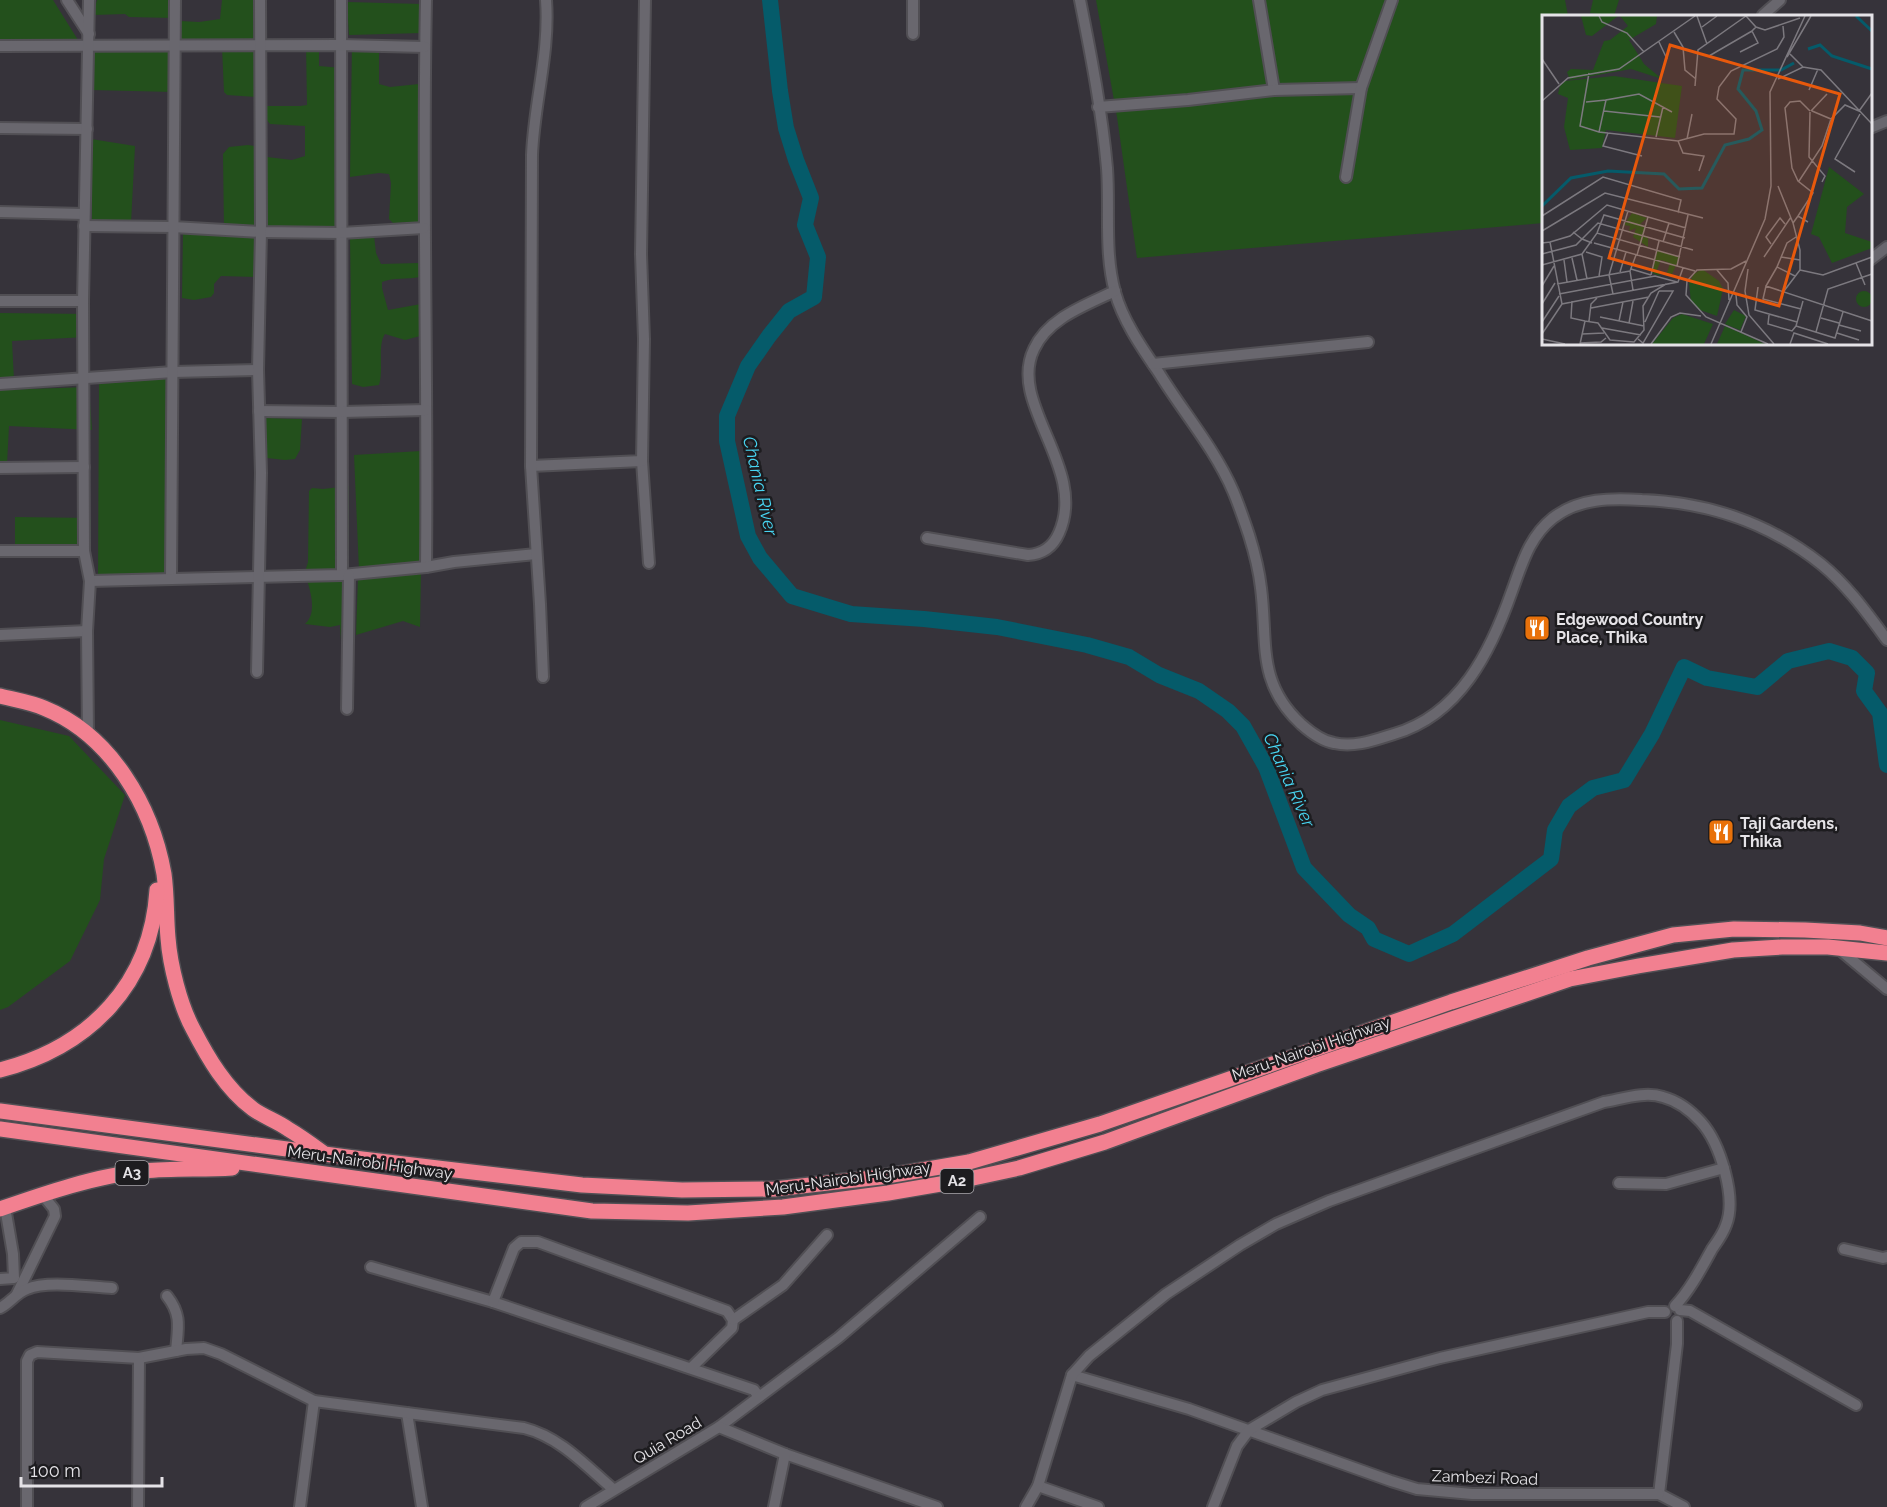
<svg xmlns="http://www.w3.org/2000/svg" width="1887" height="1507" viewBox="0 0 1887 1507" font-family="Raleway,sans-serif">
<rect width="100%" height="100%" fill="#36333a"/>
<g fill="#23501c">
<path d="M0 0H53L78 40 0 43Z"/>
<path d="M97 0H173V18L129 17 125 14 93 15Z"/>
<path d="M222 0H257L258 43 180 44V21L199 22 220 19Z"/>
<path d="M1096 0H1565L1568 16H1544L1543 223 1137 258 1117 117Z"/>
<path d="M1593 0H1619L1614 16 1590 13Z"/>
<path d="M347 2 422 4V33L349 35Z"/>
<path d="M319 42V66L342 68 344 231 266 232 267 157 292 160 305 156V126L270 124C265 118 262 114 267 106H300L307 105 306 43Z"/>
<path d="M352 44 379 51V84L390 87 419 84V222L393 223 389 219 391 183 389 174 379 173 350 177Z"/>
<path d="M222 47H258L257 97 227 95 224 92Z"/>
<path d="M175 49 174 92 91 90V50Z"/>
<path d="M91 139 135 146 131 223H92Z"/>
<path d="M248 145 260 147 261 231 224 230 223 154 229 147Z"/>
<path d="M183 233 261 236 259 277 221 276 214 284V293L211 297 194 300 182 298Z"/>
<path d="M374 236 376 253 381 264 419 263 420 277C407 280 394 277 382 282V288L388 310 421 304 420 336 405 340 385 334C377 345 384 370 379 385L363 387 352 384 350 237Z"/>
<path d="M0 313 88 314 86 337 12 341 14 380H0Z"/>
<path d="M175 378 169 581 98 585 99 384Z"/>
<path d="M89 387 92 430 9 426 7 464H0V390Z"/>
<path d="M264 418 302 419 300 450 295 459 285 460 267 458Z"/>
<path d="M421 451 420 563 359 570 354 455Z"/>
<path d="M349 486V572L304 575 308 562 309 491 312 488 323 489Z"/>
<path d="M15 517 91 518V557H15Z"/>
<path d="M421 571 420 627 403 621 356 635 358 578Z"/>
<path d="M350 578 351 659 342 656 340 625 330 627 305 624C317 614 311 593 307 580Z"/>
<path d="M0 720 69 736 125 795 104 859 100 900 70 961 8 1007 0 1010Z"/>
</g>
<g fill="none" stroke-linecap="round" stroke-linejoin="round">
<path stroke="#055b6a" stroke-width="16" d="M770 0 780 91 786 128 796 160 811 198 805 225 818 257 814 297 789 311 769 336 748 366 727 416V441L748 536 760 558 792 596 851 614 924 619 997 627 1087 645 1129 657 1159 675 1199 691 1228 711 1243 726 1266 767 1304 868 1349 915 1368 928 1374 939 1409 954 1453 934 1551 859 1555 830 1569 806 1593 788 1624 780 1652 734 1684 667 1707 678 1757 687 1788 661 1829 651 1852 658 1867 673 1864 691 1880 713 1887 765"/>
<defs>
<g id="minor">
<path d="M67 0 89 34"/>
<path d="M341 0 342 575"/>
<path d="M426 0C422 189 428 378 426 567"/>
<path d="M913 0V34"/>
<path d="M1080 0C1091 55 1102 112 1107 168 1110 209 1104 252 1115 292 1123 321 1142 348 1159 373 1183 412 1215 449 1233 491 1239 505 1244 520 1249 535 1254 551 1259 570 1261 588 1268 642 1256 682 1301 724 1310 732 1322 741 1334 743 1354 748 1375 740 1394 734 1460 715 1491 651 1512 591 1522 564 1529 537 1553 518 1579 498 1611 498 1642 500 1707 502 1769 523 1821 564 1847 585 1867 613 1887 640"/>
<path d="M1259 0 1274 90"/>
<path d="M1763 15 1780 0"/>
<path d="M0 46 341 45 425 47"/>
<path d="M1098 107 1188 100 1274 90 1361 88"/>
<path d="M0 128 87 129"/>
<path d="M1870 128 1887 121"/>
<path d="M1346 177 1361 88 1392 0"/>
<path d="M0 212 84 214"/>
<path d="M84 226 173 227 261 232 341 233 424 228"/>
<path d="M1870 260 1887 247"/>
<path d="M0 301H83"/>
<path d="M1153 364 1368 342"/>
<path d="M0 384 173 372 258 370"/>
<path d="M259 411 342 412 426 410"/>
<path d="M642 461 649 563"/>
<path d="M531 466 642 461 644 339 641 254 645 0"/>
<path d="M0 468 84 467"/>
<path d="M927 538 1028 555C1043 554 1053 547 1059 533 1088 468 1007 404 1034 349 1048 318 1086 305 1115 291"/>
<path d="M0 551H84"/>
<path d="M171 579 175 0"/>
<path d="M90 581 342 575 426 567 454 562 536 554"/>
<path d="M0 635 87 631"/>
<path d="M257 672 261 473 258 370 261 232 260 0"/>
<path d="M543 677 540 604 531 466 532 155C534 103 550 52 546 0"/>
<path d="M347 709 349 575"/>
<path d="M88 736 87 631 90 581 84 551 83 301 89 0"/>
<path d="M1839 949 1887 989"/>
<path d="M1619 1183 1666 1184 1724 1168"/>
<path d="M1844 1249 1883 1258 1887 1257"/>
<path d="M371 1267 493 1302 754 1390 759 1397"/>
<path d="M0 1279 14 1278 13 1254 5 1207"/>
<path d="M17 1294 55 1216 54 1209 42 1194"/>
<path d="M167 1296C182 1315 178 1328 176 1351"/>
<path d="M493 1302 514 1248 521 1242H538L727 1311 733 1320 732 1328 691 1368"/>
<path d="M0 1308C10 1303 16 1293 27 1289 47 1280 89 1287 112 1288"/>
<path d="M1680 1310 1690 1311 1856 1405"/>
<path d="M733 1320 783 1285 827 1235"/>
<path d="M1677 1321V1344L1659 1494 1684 1507"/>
<path d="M139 1358 186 1349 204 1348 221 1354 314 1401"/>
<path d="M1072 1375 1189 1409 1391 1481 1417 1489 1472 1494H1659"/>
<path d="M407 1413 422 1507"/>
<path d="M719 1427 838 1338 980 1217"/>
<path d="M785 1454 937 1507"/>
<path d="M1038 1486 1098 1507"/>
<path d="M27 1507V1361L30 1355 37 1352 139 1358 138 1507"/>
<path d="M300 1507 314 1401 524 1428C560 1437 586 1466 613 1489"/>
<path d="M586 1507 719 1427 785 1454 774 1507"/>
<path d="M1026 1507 1038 1486 1072 1375 1089 1356 1166 1294 1240 1245 1276 1224 1329 1201 1604 1102C1622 1099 1645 1091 1663 1097 1678 1101 1691 1111 1701 1122 1720 1143 1737 1198 1726 1225 1723 1234 1717 1242 1712 1249 1701 1269 1690 1290 1675 1306"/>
<path d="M1213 1507 1237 1446 1249 1430 1296 1402 1322 1390 1440 1358 1648 1312H1665"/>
</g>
<g id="highway">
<path d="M0 696C15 700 30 702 44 708 111 735 152 806 164 874 167 895 166 917 168 938 170 965 180 1005 193 1029 208 1058 226 1089 253 1109 264 1117 277 1121 288 1129 300 1136 311 1144 322 1152"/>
<path d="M0 1070C90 1047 151 984 157 890"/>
<path d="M0 1111 362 1159 582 1185 682 1190 775 1189 881 1177 969 1162 1100 1124 1451 1002 1588 958 1673 935 1734 929 1805 930 1860 933 1887 938"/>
<path d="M0 1129 592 1211 688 1213 783 1207 888 1193 964 1180 1019 1168 1105 1142 1316 1065 1570 979 1638 966 1733 950 1782 947H1828L1887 953"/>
<path d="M0 1209C43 1194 98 1175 144 1171 173 1168 203 1170 232 1168"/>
</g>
</defs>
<use href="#minor" stroke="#514f54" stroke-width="14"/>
<use href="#highway" stroke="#514f54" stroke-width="18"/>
<use href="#minor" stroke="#69676e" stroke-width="10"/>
<use href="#highway" stroke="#f28090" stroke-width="15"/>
</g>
<defs>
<symbol id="restaurant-square" viewBox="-11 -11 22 22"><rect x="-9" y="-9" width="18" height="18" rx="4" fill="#e8710a" stroke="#1d1c1f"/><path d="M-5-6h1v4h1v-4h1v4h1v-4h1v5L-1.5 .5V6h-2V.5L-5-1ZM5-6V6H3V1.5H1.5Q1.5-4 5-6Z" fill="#fff"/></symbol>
</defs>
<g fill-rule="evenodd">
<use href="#restaurant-square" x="1522" y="613" width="30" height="30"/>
<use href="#restaurant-square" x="1706" y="817" width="30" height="30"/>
</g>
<g text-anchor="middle" stroke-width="5" stroke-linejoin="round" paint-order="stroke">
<g fill="#1d1c1f" stroke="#a9a7ab" stroke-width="1.5">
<rect x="115.5" y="1161" width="33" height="24" rx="4.5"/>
<rect x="940.5" y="1169" width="33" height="24" rx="4.5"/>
</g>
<g font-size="15" font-weight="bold" fill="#e5e3e7">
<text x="132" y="1178">A3</text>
<text x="957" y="1186">A2</text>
</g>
<g font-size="16" font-weight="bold" fill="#e5e3e7" stroke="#1d1c1f" text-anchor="start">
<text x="1556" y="625">Edgewood Country<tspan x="1556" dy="18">Place, Thika</tspan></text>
<text x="1740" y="829">Taji Gardens,<tspan x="1740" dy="18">Thika</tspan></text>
</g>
<g font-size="16" fill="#e5e3e7" stroke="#1d1c1f">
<text transform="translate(1311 1048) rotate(-19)" y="6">Meru-Nairobi Highway</text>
<text transform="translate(370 1162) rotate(8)" y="6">Meru-Nairobi Highway</text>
<text transform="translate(848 1178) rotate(-8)" y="6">Meru-Nairobi Highway</text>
<text transform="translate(667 1440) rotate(-31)" y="6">Quia Road</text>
<text transform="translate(1485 1477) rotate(2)" y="6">Zambezi Road</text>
</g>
<g font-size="18" font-style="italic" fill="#48d5f2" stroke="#1d1c1f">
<text transform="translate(760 486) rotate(77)" y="6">Chania River</text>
<text transform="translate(1289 780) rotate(66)" y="6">Chania River</text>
</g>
</g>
<g transform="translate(1542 15)">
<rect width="330" height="330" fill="#36333a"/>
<path d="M39 1H76L50 21 44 20ZM78 1H115L114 9 87 25 102 49 120 64 89 54 28 65 25 57 29 54 51 55 62 26 68 25 86 11ZM72 61 140 71 133 123 64 115 60 133 28 135 22 112 26 83 16 79 18 71 23 66ZM287 152 322 179 305 192 303 218 330 227V233L290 248 277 222 269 219ZM90 198 105 203 98 209 104 211 101 220 106 222V232L91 222 94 213 87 216 88 211 82 210ZM115 235 138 242 130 259 125 258 128 248 119 245 115 255 118 261 110 258ZM160 254 177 266 181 274 175 301 158 295 149 287 147 268 152 259ZM314 284a8 8 0 1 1 16 0a8 8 0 1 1-16 0ZM192 295 204 301 198 315 183 309ZM140 299 171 309 162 329H110L131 303ZM183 311 223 329H175Z" fill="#23501c"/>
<path fill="none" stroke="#055b6a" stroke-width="3" d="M314 1 330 16M266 34 278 30 290 41 330 54M0 191 29 163 66 156 122 159 137 174 160 173 183 130 207 124 220 115 214 96 196 74 201 55H239L252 48"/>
<path fill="none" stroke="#7c797f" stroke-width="1.5" d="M57 1 60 7 85 18 102 37M155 1 165 29M204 1 214 12 223 15 258 3M160 12 175 1M132 17 141 32 143 55 154 64M117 27 125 44M198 37 216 28 210 16 214 12M248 39 261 52M167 41 210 16M245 42 269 1M0 44 17 69M47 58 38 111 57 117M236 64 261 52 279 55 330 109M153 71 156 35 204 1M267 75 276 54M0 86 26 63 77 54 153 1M44 87 64 85M62 96 118 102M269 96 285 79M270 96 289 104 303 90 317 96 330 78M268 97 267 142 283 161 280 167M66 118 57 117 64 85 97 79 130 97M114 122 121 92M145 124 150 99M136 126 141 138 162 141 157 156M100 141 61 131 66 118 136 126 162 119H192L194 104 175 84 177 72 189 56 235 34 242 22 241 11M313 157 293 144 318 99M257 166 280 131 289 104M236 171 251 208M0 201 61 162 139 185 136 198M256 201 271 178 256 166 250 153 243 93 248 87 258 86 268 96M0 216 63 178 161 203M31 217 40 224 56 208 151 235M55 218 62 200 143 223M8 227 28 221 65 190 144 213M121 227 127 208M0 228 8 227 20 289M52 228 153 256M229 229 224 222 238 203 243 209M44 237 60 242 57 261M0 239 34 230 40 224 50 228M40 239 45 264M95 240 106 202M222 242 249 202M239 242 258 245M30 243 35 265M22 245 25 267M204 246 189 254 155 255 145 266 144 280 164 302 226 329M314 248 323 270M0 250 40 239 55 218 138 242M135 251 146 200M89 254 109 260M206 254 203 276 207 300 232 329M175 255 186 268 187 285M258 255 281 260 330 242M78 257 84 237M109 260 117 226M253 261 235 252 245 228 254 222M15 269 88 256M0 271 12 251M224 271 235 252M216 272 213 295 255 307M91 275 88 256 94 240M242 276 258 255V235L251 208 256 201 266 207M17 279 113 261 135 267M71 279 136 267 141 253M194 280 195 290 205 302 199 317M30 286 29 303 43 306M261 286 254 311 293 323 301 297M0 289 13 268M49 293 107 282M259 294 221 284 224 271 330 306M227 300 226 309 250 316 254 311M58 302 102 311M279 303 297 308M47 306 49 289 55 283M77 306 81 287M0 307 17 281M103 307 117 276M87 308 91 286M297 310 319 316M60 313 99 320M274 317 286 274 330 259M295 318 317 325M0 319 20 289 71 279 67 260 86 196M40 319 62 318M0 324 23 329M96 324 101 328 131 276H117M38 328 59 327 64 323M38 329 43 306 56 308 68 325 92 327 102 315 101 291 109 278 124 269M109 329 129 302 138 298 159 301M169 329 223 204 229 171 228 77 263 1M248 329 252 318 286 329"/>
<path fill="#e8590c" fill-opacity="0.15" stroke="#e8590c" stroke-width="3" d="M128 30 298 79 237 291 67 243Z"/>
<rect width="330" height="330" fill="none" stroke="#e5e3e7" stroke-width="3"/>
</g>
<path d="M21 1477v9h141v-9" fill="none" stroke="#e5e3e7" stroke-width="3"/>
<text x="30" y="1477" font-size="18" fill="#e5e3e7" stroke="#1d1c1f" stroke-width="4.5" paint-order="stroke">100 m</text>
</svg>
